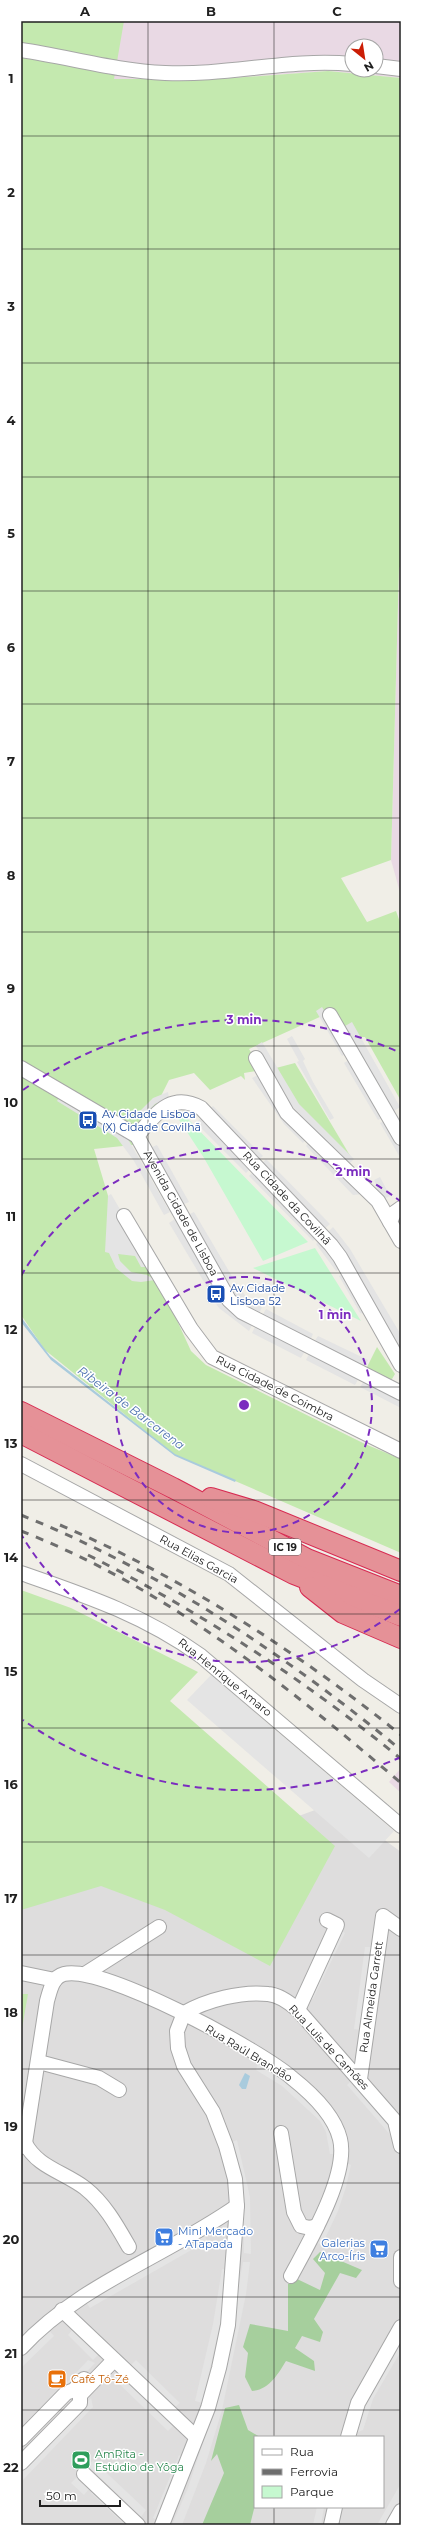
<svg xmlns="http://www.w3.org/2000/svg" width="422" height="2546" viewBox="0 0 422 2546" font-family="Montserrat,sans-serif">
<rect width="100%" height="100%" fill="#f0eee7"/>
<path fill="#dedddd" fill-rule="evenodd" d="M334 1803 401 1852V2525H21V1862L212 1848ZM255 2437H383V2507H255Z"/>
<g fill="#e9d9e4" fill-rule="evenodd">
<path d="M120 21H401V78L328 71 218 79H113ZM352 46H376V70H352Z"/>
<path d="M401 566V896L391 860 399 568Z"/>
<path d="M401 1768V1793L389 1782Z"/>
</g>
<g fill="#c4e9af">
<path d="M21 21H124L114 79H218L328 71 401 78V566L399 568 391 860 341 878 367 922 396 911 401 925V1101L365 1037H345L333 1011 249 1049 262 1070 244 1073 245 1080 241 1076 210 1090 194 1073 169 1080 147 1124 142 1144 94 1149 109 1199 148 1257 191 1351 206 1365 365 1444 401 1459V1553L175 1455 45 1350 21 1315Z"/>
<path d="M295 1063 352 1159 301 1110 276 1068Z"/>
<path d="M377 1347 395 1374 392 1379H388L366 1369Z"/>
<path d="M21 1590 71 1608 198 1672 170 1701 335 1846 270 1966 165 1910 101 1886 21 1910Z"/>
<path d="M21 1994H28L21 2034Z"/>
</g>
<g fill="#a6cf9d">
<path d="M320 2252 362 2270 356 2278 340 2273 314 2319 323 2332 320 2342 302 2336 295 2348 314 2361 315 2371 286 2361C278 2374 269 2390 252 2391L245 2377 248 2353 243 2347 250 2324 288 2331V2284L297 2279 320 2290 325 2273 313 2259Z"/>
<path d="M239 2405 248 2430 260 2437H255V2505L250 2525H202L224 2473 217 2454 211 2461 225 2408Z"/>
</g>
<g fill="#c6f8d0">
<path d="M174 1112 186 1117 308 1242 263 1261 204 1158Z"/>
<path d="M315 1248 361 1321 253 1268Z"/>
</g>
<g fill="#e4e4e4">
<path d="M322 1007 349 1052 342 1056 316 1011Z"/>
<path d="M352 1022 400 1107 394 1111 345 1026Z"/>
<path d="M292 1036 305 1059 303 1061 313 1082 334 1118 330 1120 297 1062 299 1061 287 1039Z"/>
<path d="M262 1042 299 1104 354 1159 348 1165 292 1106 256 1046Z"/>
<path d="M352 1058 386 1116 378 1120 344 1063Z"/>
<path d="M260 1074 307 1138 303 1143 284 1124 252 1078Z"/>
<path d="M168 1092 169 1098 155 1104 144 1116 139 1112 153 1098Z"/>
<path d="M61 1094 125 1134 170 1212 164 1215 134 1161 117 1138 57 1101Z"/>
<path d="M213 1106 263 1156 257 1161 208 1111Z"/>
<path d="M201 1118 251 1168 246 1173 196 1123Z"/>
<path d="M388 1119 401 1141V1159L380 1123Z"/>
<path d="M310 1141 364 1194 353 1195 306 1146Z"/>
<path d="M157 1145 189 1202 182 1205 150 1148Z"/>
<path d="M266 1159 330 1224 324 1229 261 1165Z"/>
<path d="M254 1171 318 1235 313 1241 249 1176Z"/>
<path d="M380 1177 390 1196 382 1200 374 1180Z"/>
<path d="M111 1194 148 1257 150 1267H141L135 1256 118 1254 120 1261 131 1272 147 1275 155 1280 141 1282 132 1281 116 1268 109 1253 105 1252 108 1196Z"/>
<path d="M194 1212 233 1278 228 1282 188 1215Z"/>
<path d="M175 1219 215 1289 210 1292 169 1223Z"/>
<path d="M333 1227 350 1249 401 1335V1350L351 1263 328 1232Z"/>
<path d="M322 1239 343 1267 336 1271 316 1244Z"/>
<path d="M346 1272 370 1315 360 1313 339 1276Z"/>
<path d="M236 1283 247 1298 262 1307 259 1314 246 1307 235 1295 230 1286Z"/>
<path d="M219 1294 242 1319 252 1325 249 1331 219 1308 212 1298Z"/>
<path d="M266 1309 313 1334 310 1341 262 1316Z"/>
<path d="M255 1327 305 1351 301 1358 252 1333Z"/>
<path d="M318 1336 368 1360 364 1367 314 1342Z"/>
<path d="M309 1354 359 1378 355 1385 306 1360Z"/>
<path d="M364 1381 401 1399V1408L360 1387Z"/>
<path d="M211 1675 394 1831 369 1858 187 1700Z"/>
<path d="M340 1930 345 1933 313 1999H307Z"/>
<path d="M365 1947H374L362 2030 354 2029Z"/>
<path d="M259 2060 283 2077 326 2117 337 2150 334 2154H330L326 2132 320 2121 282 2086 256 2070Z"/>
<path d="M352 2080 379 2111 393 2133 392 2137 347 2085Z"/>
<path d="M237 2140 250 2197 251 2254 244 2253 243 2199 230 2143Z"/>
<path d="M344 2162 351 2165 346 2187 338 2211 322 2245 315 2242Z"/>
<path d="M204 2234 207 2241 90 2308 86 2302Z"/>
<path d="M243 2262H250L246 2294 222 2410 206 2463 182 2525H172L188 2488 210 2422 230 2335Z"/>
<path d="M222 2269 230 2270 221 2321 202 2403 195 2401 213 2324Z"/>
<path d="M74 2328 100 2353 93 2360 68 2335Z"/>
<path d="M48 2329 54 2336 21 2368V2356Z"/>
<path d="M401 2338V2351L373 2399 363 2430 356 2433 367 2399Z"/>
<path d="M88 2360 95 2363 21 2442V2431Z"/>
<path d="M136 2360 180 2403 174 2408 130 2366Z"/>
<path d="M119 2372 174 2425 168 2431 113 2378Z"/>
<path d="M91 2398 93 2407 21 2482V2471Z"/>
<path d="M179 2455 186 2458 161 2521 153 2518Z"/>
<path d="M93 2460 146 2510 141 2517 88 2466Z"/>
<path d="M81 2473 96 2488 88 2490 84 2495 71 2483Z"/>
<path d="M401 2483V2500L386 2525H377Z"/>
<path d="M96 2488 133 2525H125L91 2493Z"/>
<path d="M317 2507H324L321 2525H313Z"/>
</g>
<g fill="#a9cbdd">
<path d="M21 1317 50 1356 175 1454 236 1480 235 1482 175 1456 51 1360 21 1322Z"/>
<path d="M245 2073 250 2076 246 2089H242L239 2085Z"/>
</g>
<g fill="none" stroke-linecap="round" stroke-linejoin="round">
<defs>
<g id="minor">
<path d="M21 50C69 57 116 71 165 73 228 76 289 58 352 64"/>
<path d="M376 66 401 69"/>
<path d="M330 1015 401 1138"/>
<path d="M256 1058 287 1113 378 1201 390 1222"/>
<path d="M21 1068 137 1136 229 1300 242 1312 401 1393"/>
<path d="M137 1136C155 1115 170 1091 201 1108L331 1245 340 1257 401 1365"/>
<path d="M401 1208 394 1213 390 1222 401 1241"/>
<path d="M124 1216 191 1329 212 1357 401 1451"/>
<path d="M21 1464 229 1574 363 1680 401 1706"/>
<path d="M21 1573C87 1596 144 1615 201 1656L401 1826"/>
<path d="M21 1973 55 1980"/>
<path d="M85 1974 159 1927"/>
<path d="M298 2010 337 1925 327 1920"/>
<path d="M39 2062 99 2078 119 2090"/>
<path d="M360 2079 383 1916 401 1929"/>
<path d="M281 2133 294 2212 301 2226 310 2228 317 2226"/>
<path d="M25 2143C37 2167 64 2172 85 2188 105 2204 117 2226 129 2247"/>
<path d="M21 2147 25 2143 47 2001C50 1991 52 1977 64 1974 102 1964 260 2050 292 2078 311 2093 334 2114 340 2139 349 2175 308 2244 291 2276"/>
<path d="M401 2257V2281"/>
<path d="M62 2310 196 2437"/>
<path d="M21 2348C80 2284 166 2256 237 2206"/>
<path d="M348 2437 358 2403 401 2327"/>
<path d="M21 2439 66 2393 74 2390 84 2379"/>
<path d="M21 2463 80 2403V2395L114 2360"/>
<path d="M84 2474 138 2525"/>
<path d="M162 2525 208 2408 219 2368 228 2325 237 2206 235 2179 226 2146 213 2112 184 2066 178 2048 177 2031 184 2013C207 2000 241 1991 268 1994 280 1995 290 2003 298 2010L395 2121 401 2146"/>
<path d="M331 2525 335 2507"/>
<path d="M393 2525 401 2511"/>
</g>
<g id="highway">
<path d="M21 1412 173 1488 307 1559 401 1596"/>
<path d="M21 1433 294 1574 401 1616"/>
<path d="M211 1498 254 1511 401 1571"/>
<path d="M310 1587 343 1613 401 1638"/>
</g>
</defs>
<use href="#minor" stroke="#a7a7a7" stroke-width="16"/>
<use href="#highway" stroke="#d72b52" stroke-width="22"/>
<use href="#minor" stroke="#fff" stroke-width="14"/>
<use href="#highway" stroke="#e59197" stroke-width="20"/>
<g stroke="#6e6e6e" stroke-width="3" stroke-dasharray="8 8" stroke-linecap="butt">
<path d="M21 1515C160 1571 286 1655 401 1750"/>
<path d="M60 1525C182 1577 298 1652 401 1735"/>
<path d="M21 1531C165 1587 285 1684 401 1783"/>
<path d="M88 1555C199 1611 305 1680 401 1759"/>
</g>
</g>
<path fill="none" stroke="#202020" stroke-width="1" stroke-opacity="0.55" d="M148 21V2525M274 21V2437M21 136H401M21 249H401M21 363H401M21 477H401M21 591H401M21 704H401M21 818H401M21 932H401M21 1046H401M21 1159H401M21 1273H401M21 1387H401M21 1500H401M21 1614H401M21 1728H401M21 1842H401M21 1955H401M21 2069H401M21 2183H401M21 2297H401M21 2410H401M274 2507V2525"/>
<g fill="none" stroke="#7b2cbf" stroke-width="2" stroke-dasharray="7 5">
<circle cx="244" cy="1405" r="128"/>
<path d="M400 1609A257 257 0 0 1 21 1534M21 1276A257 257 0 0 1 400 1201"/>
<path d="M401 1757A385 385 0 0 1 23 1720M23 1090A385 385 0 0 1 401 1053"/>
</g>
<defs>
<symbol id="bus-square" viewBox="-11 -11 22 22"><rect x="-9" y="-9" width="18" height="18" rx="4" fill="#1a4fb4" stroke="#fff"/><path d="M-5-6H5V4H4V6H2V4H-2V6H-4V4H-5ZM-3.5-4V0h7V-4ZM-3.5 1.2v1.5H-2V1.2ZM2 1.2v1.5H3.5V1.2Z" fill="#fff"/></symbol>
<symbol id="supermarket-square" viewBox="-11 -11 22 22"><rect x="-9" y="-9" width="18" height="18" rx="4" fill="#3f7fe0" stroke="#fff"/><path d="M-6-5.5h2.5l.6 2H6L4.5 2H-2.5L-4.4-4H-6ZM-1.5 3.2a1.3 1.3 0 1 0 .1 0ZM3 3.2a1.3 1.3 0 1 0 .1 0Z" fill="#fff"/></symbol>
<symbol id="cafe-square" viewBox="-11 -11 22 22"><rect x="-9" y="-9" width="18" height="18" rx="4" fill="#e8710a" stroke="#fff"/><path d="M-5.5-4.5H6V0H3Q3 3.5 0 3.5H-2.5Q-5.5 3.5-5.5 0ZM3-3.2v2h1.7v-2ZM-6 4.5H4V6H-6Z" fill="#fff"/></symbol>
<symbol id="stadium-square" viewBox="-11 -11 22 22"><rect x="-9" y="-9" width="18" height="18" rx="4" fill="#2e9e5b" stroke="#fff"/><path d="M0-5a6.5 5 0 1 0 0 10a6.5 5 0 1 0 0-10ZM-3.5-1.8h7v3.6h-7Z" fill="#fff"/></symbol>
</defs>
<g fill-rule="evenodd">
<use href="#bus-square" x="77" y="1109" width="22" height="22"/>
<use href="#bus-square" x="205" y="1283" width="22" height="22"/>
<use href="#supermarket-square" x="153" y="2226" width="22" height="22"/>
<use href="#supermarket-square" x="368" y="2238" width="22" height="22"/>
<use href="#cafe-square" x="46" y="2368" width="22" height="22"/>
<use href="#stadium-square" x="70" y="2449" width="22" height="22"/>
</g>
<g text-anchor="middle" stroke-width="3" stroke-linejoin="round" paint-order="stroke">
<rect fill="#fff" stroke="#636363" stroke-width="1" x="269" y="1539" width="32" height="16" rx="3"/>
<g font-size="10" font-weight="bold" fill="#202020">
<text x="285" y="1551">IC 19</text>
</g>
<g font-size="11" fill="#164399" stroke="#fff" text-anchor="start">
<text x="102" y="1118">Av Cidade Lisboa<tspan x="102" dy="13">(X) Cidade Covilhã</tspan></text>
<text x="230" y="1292">Av Cidade<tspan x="230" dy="13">Lisboa 52</tspan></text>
</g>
<g font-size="11" fill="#202020" stroke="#fff">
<text transform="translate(287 1198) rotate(47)" y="4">Rua Cidade da Covilhã</text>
<text transform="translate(181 1213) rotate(61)" y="4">Avenida Cidade de Lisboa</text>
<text transform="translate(275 1388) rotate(27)" y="4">Rua Cidade de Coimbra</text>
<text transform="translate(199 1559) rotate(29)" y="4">Rua Elias Garcia</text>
<text transform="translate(225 1677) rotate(39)" y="4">Rua Henrique Amaro</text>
<text transform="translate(371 1997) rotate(-82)" y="4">Rua Almeida Garrett</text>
<text transform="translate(329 2047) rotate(47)" y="4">Rua Luis de Camões</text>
<text transform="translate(249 2053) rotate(31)" y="4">Rua Raúl Brandão</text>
</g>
<g font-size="11" fill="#366cbe" stroke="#fff" text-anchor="start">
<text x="178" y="2235">Mini Mercado<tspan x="178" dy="13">- ATapada</tspan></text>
<text x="365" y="2247" text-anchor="end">Galerias<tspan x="365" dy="13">Arco-Íris</tspan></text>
</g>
<g font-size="11" fill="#c56008" stroke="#fff" text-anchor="start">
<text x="71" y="2383">Café Tó-Zé</text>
</g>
<g font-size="11" fill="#27864d" stroke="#fff" text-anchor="start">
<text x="95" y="2458">AmRita -<tspan x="95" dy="13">Estúdio de Yôga</tspan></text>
</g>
<g font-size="12" font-style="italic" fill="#4e73af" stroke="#fff">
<text transform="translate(131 1408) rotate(37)" y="4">Ribeira de Barcarena</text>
</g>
</g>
<circle cx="244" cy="1405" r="6" fill="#7b2cbf" stroke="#fff" stroke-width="2"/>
<g font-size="12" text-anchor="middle" font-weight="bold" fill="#7b2cbf" stroke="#fff" stroke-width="3" stroke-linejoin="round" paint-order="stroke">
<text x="244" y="1024">3 min</text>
<text x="353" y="1176">2 min</text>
<text x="335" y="1319">1 min</text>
</g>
<rect width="422" height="2546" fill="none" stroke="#ffffff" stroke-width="44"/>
<rect x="254" y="2436" width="130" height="72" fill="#ffffff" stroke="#a6a6a6"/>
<rect x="262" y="2449" width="20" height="6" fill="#ffffff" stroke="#a6a6a6"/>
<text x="290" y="2456" font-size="12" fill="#202020">Rua</text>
<rect x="262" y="2469" width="20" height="6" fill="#6e6e6e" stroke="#a6a6a6"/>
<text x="290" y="2476" font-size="12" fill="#202020">Ferrovia</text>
<rect x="262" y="2486" width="20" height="12" fill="#c6f8d0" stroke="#a6a6a6"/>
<text x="290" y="2496" font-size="12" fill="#202020">Parque</text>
<g transform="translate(364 58) rotate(150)"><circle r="19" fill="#ffffff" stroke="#a6a6a6"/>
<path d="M0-3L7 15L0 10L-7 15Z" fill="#cb1d05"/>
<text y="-6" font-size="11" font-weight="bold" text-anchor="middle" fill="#202020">N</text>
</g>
<path d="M40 2500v6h80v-6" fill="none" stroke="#202020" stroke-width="2"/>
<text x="46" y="2500" font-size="12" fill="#202020" stroke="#ffffff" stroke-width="3" paint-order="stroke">50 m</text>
<rect x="22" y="22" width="378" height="2502" fill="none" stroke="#202020" stroke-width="1.5"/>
<g font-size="13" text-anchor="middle" font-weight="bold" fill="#202020">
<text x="85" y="16">A</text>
<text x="211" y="16">B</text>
<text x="337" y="16">C</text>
<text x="11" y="83">1</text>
<text x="11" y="197">2</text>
<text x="11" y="311">3</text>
<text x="11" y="425">4</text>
<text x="11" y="538">5</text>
<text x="11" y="652">6</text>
<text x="11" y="766">7</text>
<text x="11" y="880">8</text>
<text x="11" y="993">9</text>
<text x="11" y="1107">10</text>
<text x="11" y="1221">11</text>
<text x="11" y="1334">12</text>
<text x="11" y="1448">13</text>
<text x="11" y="1562">14</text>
<text x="11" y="1676">15</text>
<text x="11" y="1789">16</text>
<text x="11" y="1903">17</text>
<text x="11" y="2017">18</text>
<text x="11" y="2131">19</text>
<text x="11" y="2244">20</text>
<text x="11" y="2358">21</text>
<text x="11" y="2472">22</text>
</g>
</svg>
